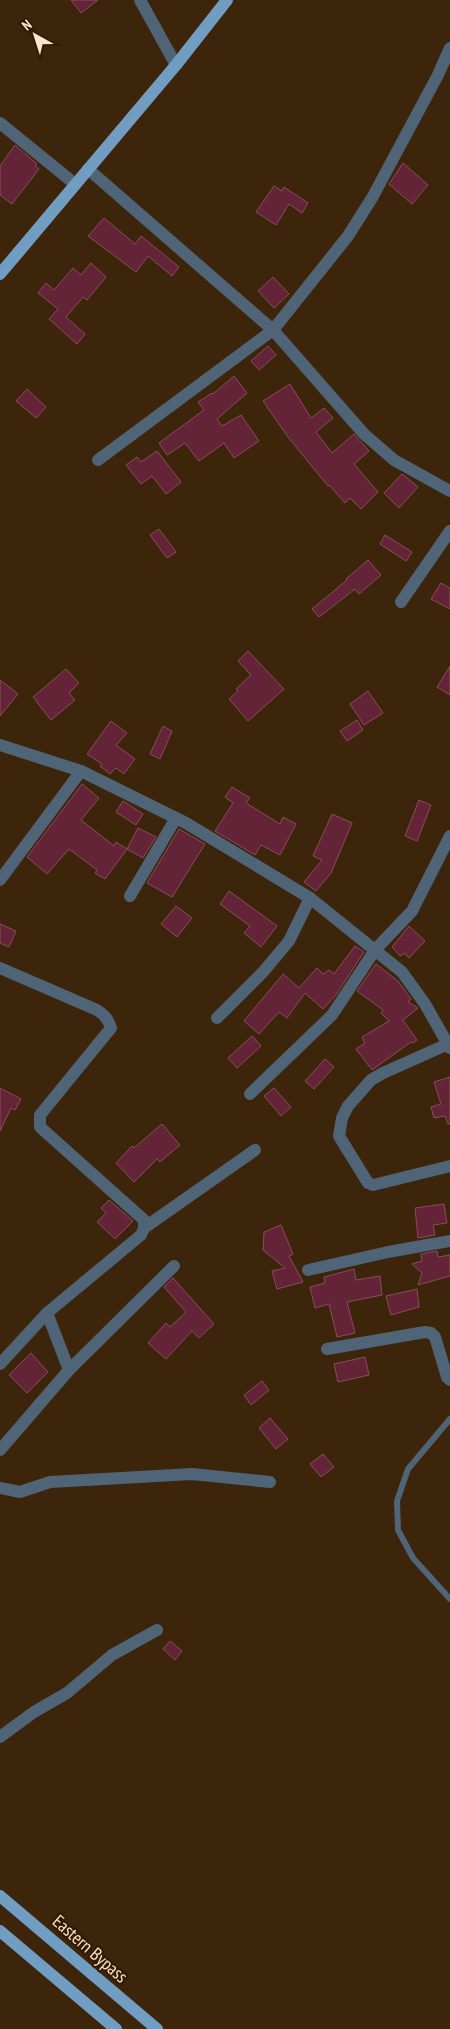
<svg xmlns="http://www.w3.org/2000/svg" width="450" height="2029" viewBox="0 0 450 2029" font-family="'PT Sans Narrow',sans-serif">
<rect width="100%" height="100%" fill="#3c250b"/>
<g fill="#642437" stroke="#8a4c5b">
<path d="M71 0H98L81 13Z"/>
<path d="M15 145 37 164 35 166 39 169 12 204 0 195V166Z"/>
<path d="M403 163 428 185 412 204 389 184Z"/>
<path d="M274 186 282 191 284 187 308 203 302 213 289 204 276 225 256 212Z"/>
<path d="M104 218 135 244 141 236 179 267 172 276 148 256 136 272 88 236Z"/>
<path d="M91 263 106 277 87 300 83 297 66 317 85 334 77 344 49 319 58 309 38 293 46 283 54 290 73 268 81 275Z"/>
<path d="M273 277 289 294 274 308 258 291Z"/>
<path d="M268 346 276 355 259 370 251 361Z"/>
<path d="M234 376 247 393 217 419 222 426 241 415 259 441 234 458 224 443 199 461 185 443 167 455 159 443 204 410 198 402 212 393 213 394Z"/>
<path d="M290 384 311 418 324 408 333 418 316 432 332 453 354 434 369 451 354 464 378 492 361 509 350 498 345 503 329 485 328 486 288 437 263 401Z"/>
<path d="M27 389 46 407 36 418 16 401Z"/>
<path d="M157 451 181 482 166 494 152 476 141 484 126 465 137 457 141 462Z"/>
<path d="M402 474 418 487 399 508 384 493Z"/>
<path d="M159 529 176 552 167 558 150 535Z"/>
<path d="M385 535 412 552 406 561 380 544Z"/>
<path d="M368 560 381 575 359 594 355 589 319 617 312 609 347 580 346 579Z"/>
<path d="M441 583 450 588V609L431 599Z"/>
<path d="M248 651 284 689 248 721 229 699 238 691 236 689 251 675 238 661Z"/>
<path d="M450 666V695L437 687Z"/>
<path d="M66 669 79 683 69 693 75 700 51 720 33 697Z"/>
<path d="M0 680 18 694 0 716Z"/>
<path d="M368 691 383 713 364 725 350 704Z"/>
<path d="M357 720 363 730 347 741 340 731Z"/>
<path d="M111 721 127 733 116 745 135 759 124 774 116 768 110 774 100 766 102 764 87 754Z"/>
<path d="M163 726 172 731 160 759 150 754Z"/>
<path d="M82 784 99 798 81 820 114 846 116 842 127 849 105 879 95 873 97 870 69 849 47 874 27 857Z"/>
<path d="M232 787 250 798 246 803 280 824 283 817 296 824 280 855 261 845 255 855 215 831 233 803 225 797Z"/>
<path d="M419 800 431 805 417 841 405 836Z"/>
<path d="M123 801 143 814 136 825 116 812Z"/>
<path d="M332 814 352 823 331 873 316 891 304 882 322 860 313 856Z"/>
<path d="M138 828 156 837 143 858 127 849Z"/>
<path d="M179 829 205 844 172 897 147 883Z"/>
<path d="M229 891 277 926 261 947 244 933 250 926 220 904Z"/>
<path d="M176 906 192 918 177 937 161 924Z"/>
<path d="M0 924 16 931 9 947 0 943Z"/>
<path d="M409 926 425 941 409 958 405 953 400 956 392 947Z"/>
<path d="M355 946 364 952 336 995 323 1009 305 993 287 1018 279 1012 259 1034 244 1021 283 974 299 988 317 968 323 974 329 970 334 974Z"/>
<path d="M376 964 398 981 411 999 408 1002 418 1008 403 1020 417 1040 413 1043 411 1042 372 1070 356 1049 365 1043 362 1037 389 1021 381 1013 383 1010 357 991Z"/>
<path d="M252 1036 261 1046 237 1068 228 1058Z"/>
<path d="M325 1059 334 1067 314 1089 305 1081Z"/>
<path d="M450 1077V1124H448L445 1116 434 1118 431 1107 441 1104 434 1082Z"/>
<path d="M0 1088 21 1099 15 1110 11 1108 0 1131Z"/>
<path d="M274 1088 291 1107 281 1116 264 1096Z"/>
<path d="M162 1124 180 1145 160 1162 157 1159 134 1182 116 1163 132 1146 134 1148Z"/>
<path d="M109 1200 133 1221 115 1239 97 1222 106 1213 101 1208Z"/>
<path d="M444 1204 447 1223 433 1225 435 1235 418 1238 415 1208Z"/>
<path d="M281 1225 293 1254 289 1256 303 1282 277 1289 272 1271 285 1268 263 1250 264 1232Z"/>
<path d="M437 1251 438 1257 450 1255V1276L418 1285 422 1273 412 1264 422 1261 421 1254Z"/>
<path d="M354 1269 356 1280 380 1276 382 1295 347 1302 355 1333 337 1337 329 1304 315 1308 310 1287 325 1283 324 1277Z"/>
<path d="M173 1278 214 1324 199 1338 192 1331 166 1359 148 1343 166 1323 170 1327 186 1312 164 1287Z"/>
<path d="M417 1289 419 1307 391 1315 386 1296Z"/>
<path d="M31 1353 48 1372 27 1393 9 1375Z"/>
<path d="M365 1357 369 1375 338 1382 334 1364Z"/>
<path d="M262 1381 269 1390 251 1405 244 1395Z"/>
<path d="M270 1418 288 1439 276 1449 259 1428Z"/>
<path d="M323 1454 334 1467 321 1477 310 1464Z"/>
<path d="M170 1641 182 1651 175 1660 163 1649Z"/>
</g>
<g fill="none" stroke-linecap="round" stroke-linejoin="round">
<path stroke="#4f6477" stroke-width="6" d="M450 1419 408 1469 397 1501 398 1530 413 1558 450 1599"/>
<g stroke="#4f6477" stroke-width="12">
<path d="M140 0 176 65"/>
<path d="M0 123 75 184"/>
<path d="M88 169 273 330 364 434 394 460 450 491"/>
<path d="M98 460 273 330 348 236 372 198 438 75 450 48"/>
<path d="M401 602 450 531"/>
<path d="M0 745 81 771 186 823 310 898 402 972 425 1004 450 1048"/>
<path d="M0 880 81 771"/>
<path d="M130 896 176 818"/>
<path d="M0 968 97 1010C105 1015 108 1019 111 1028L40 1115V1127L144 1220V1228L141 1235 47 1313 0 1364"/>
<path d="M217 1018 263 972 289 941 310 898"/>
<path d="M448 1044 383 1073 371 1080 348 1106 342 1118 339 1136 368 1183 373 1185 450 1166"/>
<path d="M250 1094 332 1015 375 950 412 911 450 836"/>
<path d="M144 1228 255 1150"/>
<path d="M308 1270 388 1252 450 1241"/>
<path d="M47 1313 69 1370"/>
<path d="M327 1349 425 1332 431 1333 435 1337 447 1377 450 1380"/>
<path d="M0 1450 69 1370 174 1266"/>
<path d="M0 1488 20 1492 50 1482 192 1474 270 1482"/>
<path d="M0 1737 34 1712 67 1693 112 1655 157 1630"/>
</g>
<g stroke="#719dc3" stroke-width="12">
<path d="M0 274 176 65 227 0"/>
<path d="M0 1896 157 2029"/>
<path d="M0 1931 116 2029"/>
</g>
</g>
<g text-anchor="middle" stroke-width="4.5" stroke-linejoin="round" paint-order="stroke">
<g font-size="18" fill="#fee4cb" stroke="#321b02">
<text transform="translate(90 1949) rotate(41)" y="6">Eastern Bypass</text>
</g>
</g>
<g transform="translate(35 35) rotate(321)" stroke="#321b02" stroke-width="4" paint-order="stroke">
<path d="M0-4L9 19L0 12L-9 19Z" fill="#fee4cb"/>
<text y="-8" font-size="14" font-weight="bold" text-anchor="middle" fill="#fee4cb">N</text>
</g>
</svg>
